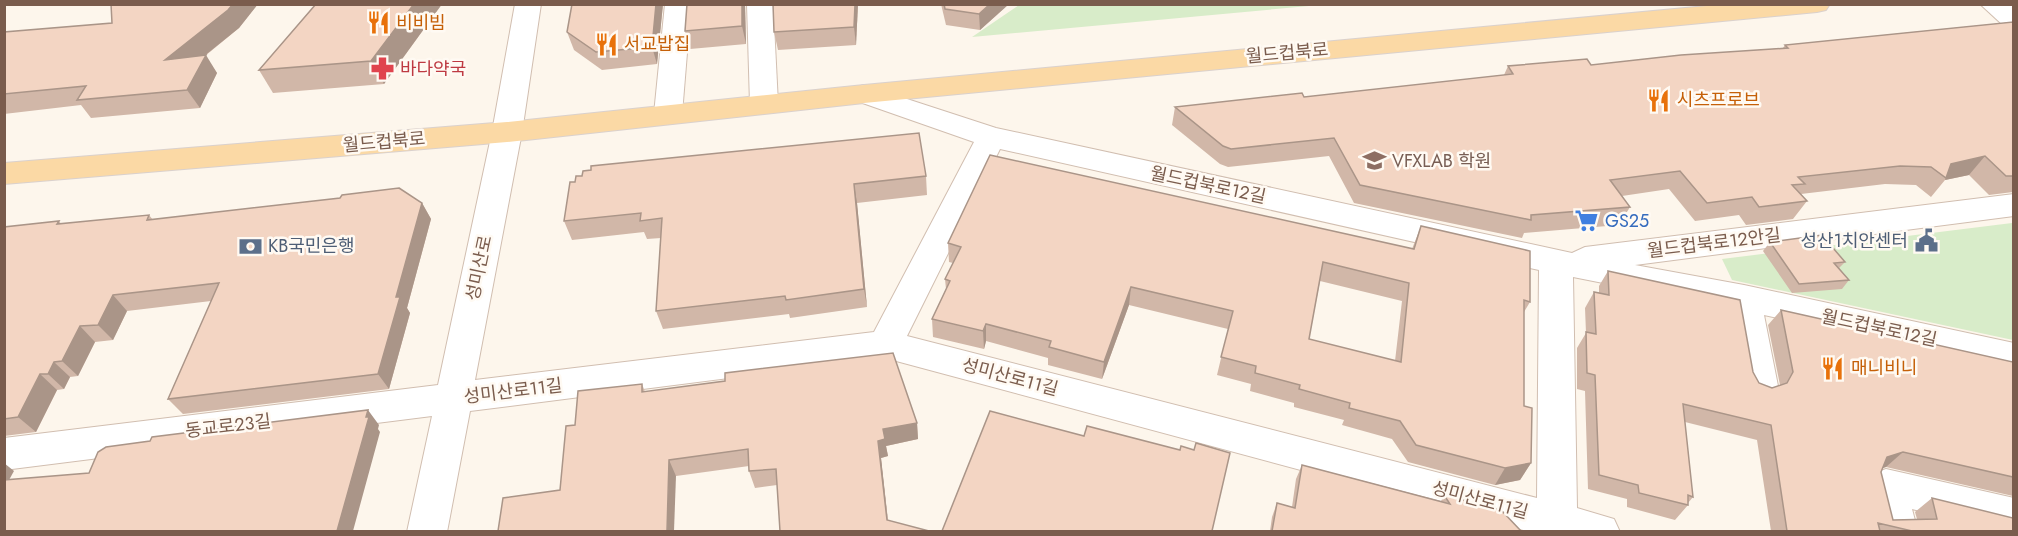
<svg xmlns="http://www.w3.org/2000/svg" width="2018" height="536" viewBox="0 0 2018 536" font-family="Jost,'Noto Sans KR',sans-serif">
<rect width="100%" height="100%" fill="#fdf6ec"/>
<g fill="#d8ecc9">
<path d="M1019 5V4L1320 5 972 37Z"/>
<path d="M2012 223 2013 340 1732 280 1722 259Z"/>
</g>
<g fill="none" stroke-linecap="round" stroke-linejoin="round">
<defs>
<g id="minor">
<path d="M515 4H541L522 132 475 380 874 332 974 142 854 100 850 94 854 88 864 85 996 128 1572 253 1585 247 2014 194V216L1635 265 1744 285 2014 343V371L1764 315 1778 386 1773 396 1760 401 1747 396 1742 386 1729 308 1573 277 1577 508 1614 519 1620 532H1531L885 358 470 411 447 532H407L432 416 4 470V438L438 385 492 132ZM1000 149 1539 270 1537 498 907 336Z"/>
<path d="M665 4H691L682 114 678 121 668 123 658 121 654 114Z"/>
<path d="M747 4H773L778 104 774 111 764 113 754 111 750 104Z"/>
<path d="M1980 4H2010L2014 8V29L2005 27Z"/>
<path d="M1886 469 2014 498V532H2005L1912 509 1918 532H1878L1867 486 1872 474Z"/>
</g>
<path id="major" d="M1728 4H1830L1826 10 1817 12 864 103 507 142 4 184V163L507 122 864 85Z"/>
</defs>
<use href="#minor" stroke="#d1beb0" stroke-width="2"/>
<use href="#major" stroke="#dad1cd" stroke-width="2"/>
<use href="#minor" fill="#fff" fill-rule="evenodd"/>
<use href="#major" fill="#fbd9a5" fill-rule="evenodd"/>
</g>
<g fill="#d1b7a8" fill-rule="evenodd">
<path d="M111 4H258L239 28 205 56 217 73 200 108 91 118 81 105 4 114V32L112 23Z"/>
<path d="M316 4H442L384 84 273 93 259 70Z"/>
<path d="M663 4 657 64 602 70 574 50 567 32Z"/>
<path d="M687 4H745L746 44 690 49 685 31Z"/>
<path d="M858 4 856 45 778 50 774 32Z"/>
<path d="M941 4H1009L980 30 946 25Z"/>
<path d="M2013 22V192L1989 195 1969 175 1945 180 1931 197 1916 185 1885 184 1801 194 1807 201 1793 219 1746 225 1739 215 1695 221 1669 189 1622 196 1630 207 1619 225 1524 233 1522 238 1354 203 1329 156 1228 167 1220 164 1172 125 1175 107 1304 97 1504 75 1508 66 1591 65 1783 48 1785 45Z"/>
<path d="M926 176 927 195 857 203 867 307 790 318 789 314 663 329 656 311 661 238 647 239 644 232 572 240 564 221 570 182Z"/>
<path d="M422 203 431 219 407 308 410 313 389 389 183 414 168 399 211 301 127 311 113 340 95 342 78 376 70 377 64 389 57 390 36 432 4 436V227L59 221 61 224 149 215 153 220Z"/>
<path d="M1421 226 1530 302 1524 312V406L1531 463 1520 480 1495 485 1408 462 1392 439 1342 425 1344 420 1294 407V403L1250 391 1251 384 1217 375 1228 329 1129 305 1102 379 1048 365V358L986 341 984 349 933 337 932 319 946 289 945 279 953 263 949 262 948 243 1412 249ZM1320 281 1402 301 1395 361 1309 339Z"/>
<path d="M1770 242 1845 262 1839 268 1849 280 1842 289 1792 293 1763 251Z"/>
<path d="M1608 271 1753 372 1759 383 1772 388 1780 385 1768 325 1781 310 2013 362V496L1886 467 1882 468 1881 472 1893 520 1917 519 1915 512 1932 498 2013 531H1771L1757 440 1685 422 1693 497 1688 503V505L1675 520 1627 507V499L1588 489 1585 391 1577 389V348L1586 333 1585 308 1594 292 1599 293V286Z"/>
<path d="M642 384 645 392 917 423 918 439 886 446 888 456 881 458 888 520 780 531 777 485 755 488 749 471V466L676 476 575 425Z"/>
<path d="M1302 465 1441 501 1444 495 1521 531H1270L1272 517 1277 503 1292 507 1296 479Z"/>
</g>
<g fill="#aa9588">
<path d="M233 4H258L239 28 178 77 165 60Z"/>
<path d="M414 4H442L384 84 371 61Z"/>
<path d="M656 4H663L657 64 652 47Z"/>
<path d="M742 4H745L746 44 742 26Z"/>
<path d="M855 4H858L856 45 854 27Z"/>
<path d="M990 4H1009L980 30 979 14Z"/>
<path d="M206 55 217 73 200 108 187 90Z"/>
<path d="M1985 156 1969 175 1945 180 1951 164Z"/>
<path d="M854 184 857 203 867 307 864 289Z"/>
<path d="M422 203 431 219 407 308 410 313 389 389 378 374 396 297Z"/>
<path d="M1131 287 1129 305 1102 379 1104 362Z"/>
<path d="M113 295 127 311 113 340 98 325Z"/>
<path d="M986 324V341L984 349 983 331Z"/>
<path d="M80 326 95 342 78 376 62 361Z"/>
<path d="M54 362 70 377 64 389 48 374Z"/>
<path d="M40 374 57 390 36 432 18 417Z"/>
<path d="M368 410 379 425 378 429 380 432 353 531H337Z"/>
<path d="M917 423 918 439 886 446 888 456 881 458 889 531 878 441 883 429Z"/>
<path d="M1903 452 1886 467 1871 472 1887 457Z"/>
<path d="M669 460 676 476 674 531H667Z"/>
<path d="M4 463 14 471 4 489Z"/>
<path d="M1531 463 1520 480 1495 485 1505 468Z"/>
</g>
<g fill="#f3d5c3" stroke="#aa9588" stroke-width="1.5" fill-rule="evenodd">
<path d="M111 4H233L228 10 165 60 206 55 187 90 77 100 86 86 4 94V32L112 23Z"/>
<path d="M316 4H414L371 61 259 70Z"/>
<path d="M572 4H656L652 47 596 52 567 32Z"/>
<path d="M687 4H742V26L685 31Z"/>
<path d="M773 4H855L854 27 774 32Z"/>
<path d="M944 4H990L979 14 945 9Z"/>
<path d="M2013 22V176H2006L1985 156 1951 164 1946 178 1931 167 1900 166 1798 177 1805 184 1792 185 1807 201 1759 207 1752 197 1707 203 1680 171 1610 180 1630 207 1531 215V220L1360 185 1334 138 1231 149 1223 146 1175 107 1302 93 1304 97 1513 74 1508 66 1587 59 1591 65 1681 55 1788 48 1785 45Z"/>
<path d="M919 133 926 176 854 184 864 289 786 300 785 296 656 311 662 218 640 221 641 213 564 221 570 182H575L576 176H582L583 171 591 170V166Z"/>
<path d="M990 155 1414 249 1421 226 1530 251V302L1524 300V406L1532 408 1531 463 1505 468 1416 445 1400 421 1349 408 1350 403 1299 389 1300 385 1255 373 1256 366 1221 357 1233 311 1131 287 1104 362 1049 347 1051 341 986 324 983 331 932 319 950 281 945 279 961 247 948 243ZM1323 262 1409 283 1401 362 1309 339Z"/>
<path d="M399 188 422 203 396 297H400L378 374 168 399 219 283 113 295 98 325 80 326 62 361 54 362 48 374H40L18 417 4 419V227L59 221 57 224 149 215 147 220 340 198 342 195Z"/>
<path d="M1822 235 1845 262 1834 263 1849 280 1799 284 1770 242Z"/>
<path d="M1608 271 1740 300 1753 372 1759 383 1772 388 1787 383 1793 372 1781 310 2013 362V477L1903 452 1887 457 1881 472 1893 520 1937 519 1932 498 2013 518V531H1912L1878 523 1880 531H1787L1771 425 1683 404 1693 497 1688 495V505L1639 493 1638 485 1599 475 1595 375 1587 373 1586 332 1596 334 1594 292 1609 295Z"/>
<path d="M893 353 917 423 883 429 885 439 878 441 887 520 929 531H780L776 469 749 471 748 449 669 460 667 531H498L503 498 560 490 566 426 575 425 578 391 642 384V392L725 381V373Z"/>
<path d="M368 410 366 417H369L337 531H4V480L89 473 98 452 106 447 150 441 152 437Z"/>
<path d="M990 411 1084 436 1087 426 1180 450 1181 446 1194 450 1196 443 1230 453 1212 531H942Z"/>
<path d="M1302 465 1450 504 1444 495 1501 510 1521 531H1272L1277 503 1295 508Z"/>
</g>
<defs>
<symbol id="restaurant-bare" viewBox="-9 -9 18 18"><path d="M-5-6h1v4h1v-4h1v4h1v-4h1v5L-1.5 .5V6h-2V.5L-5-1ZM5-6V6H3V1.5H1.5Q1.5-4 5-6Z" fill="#e8710a" stroke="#fffaf3" stroke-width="2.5" paint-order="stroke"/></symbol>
<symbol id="pharmacy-bare" viewBox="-9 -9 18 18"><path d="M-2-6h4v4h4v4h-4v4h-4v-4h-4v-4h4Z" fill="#e0444e" stroke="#fffaf3" stroke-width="2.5" paint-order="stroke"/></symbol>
<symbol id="school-bare" viewBox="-9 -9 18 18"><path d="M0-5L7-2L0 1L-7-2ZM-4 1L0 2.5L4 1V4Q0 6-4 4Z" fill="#8d6e63" stroke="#fffaf3" stroke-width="2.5" paint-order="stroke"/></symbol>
<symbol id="supermarket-bare" viewBox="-9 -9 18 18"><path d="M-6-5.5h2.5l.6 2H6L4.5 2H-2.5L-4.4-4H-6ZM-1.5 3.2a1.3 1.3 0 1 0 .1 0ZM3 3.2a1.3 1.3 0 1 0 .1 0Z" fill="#3f7fe0" stroke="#fffaf3" stroke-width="2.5" paint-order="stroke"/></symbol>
<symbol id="civic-bare" viewBox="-9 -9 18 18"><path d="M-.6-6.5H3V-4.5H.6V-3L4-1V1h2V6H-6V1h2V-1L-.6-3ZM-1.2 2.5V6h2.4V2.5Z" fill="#5c6f8a" stroke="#fffaf3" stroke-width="2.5" paint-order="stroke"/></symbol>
<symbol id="bank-bare" viewBox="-9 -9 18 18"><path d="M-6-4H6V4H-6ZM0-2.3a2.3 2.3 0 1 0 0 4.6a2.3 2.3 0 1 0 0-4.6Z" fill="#5c6f8a" stroke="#fffaf3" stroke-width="2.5" paint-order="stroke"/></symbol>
</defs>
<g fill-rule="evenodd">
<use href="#restaurant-bare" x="362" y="6" width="33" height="33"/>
<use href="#restaurant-bare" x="590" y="28" width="33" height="33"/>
<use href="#pharmacy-bare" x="366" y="52" width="33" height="33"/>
<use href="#restaurant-bare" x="1642" y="84" width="33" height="33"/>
<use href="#school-bare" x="1358" y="144" width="33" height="33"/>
<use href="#supermarket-bare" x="1570" y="204" width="33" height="33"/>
<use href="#civic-bare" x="1910" y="224" width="33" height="33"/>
<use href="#bank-bare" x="234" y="230" width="33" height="33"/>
<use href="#restaurant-bare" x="1816" y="352" width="33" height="33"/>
</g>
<g text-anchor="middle" stroke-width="5" stroke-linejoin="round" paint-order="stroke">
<g font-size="18" fill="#c56008" stroke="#fffaf3" text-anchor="start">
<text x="396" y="29">비비빔</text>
<text x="624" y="50">서교밥집</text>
<text x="1677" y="106">시츠프로브</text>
<text x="1851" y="374">매니비니</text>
</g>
<g font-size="18" fill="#7a5c4d" stroke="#fffaf3">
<text transform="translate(1287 53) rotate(-5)" y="6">월드컵북로</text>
<text transform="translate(384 142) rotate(-5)" y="6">월드컵북로</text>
<text transform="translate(1208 185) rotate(12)" y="6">월드컵북로12길</text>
<text transform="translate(1714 243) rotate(-7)" y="6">월드컵북로12안길</text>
<text transform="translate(479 268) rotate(-78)" y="6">성미산로</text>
<text transform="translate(1879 328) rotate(12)" y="6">월드컵북로12길</text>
<text transform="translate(1010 377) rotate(15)" y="6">성미산로11길</text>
<text transform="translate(513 391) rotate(-7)" y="6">성미산로11길</text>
<text transform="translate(228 426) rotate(-7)" y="6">동교로23길</text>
<text transform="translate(1480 500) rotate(15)" y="6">성미산로11길</text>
</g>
<g font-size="18" fill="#be3a42" stroke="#fffaf3" text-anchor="start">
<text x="400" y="75">바다약국</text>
</g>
<g font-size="18" fill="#785e54" stroke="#fffaf3" text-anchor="start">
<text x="1392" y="167">VFXLAB 학원</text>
</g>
<g font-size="18" fill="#366cbe" stroke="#fffaf3" text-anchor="start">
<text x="1605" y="227">GS25</text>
</g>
<g font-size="18" fill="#4e5e75" stroke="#fffaf3" text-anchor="end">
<text x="1908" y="247">성산1치안센터</text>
<text x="268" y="252" text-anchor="start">KB국민은행</text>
</g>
</g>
<rect width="2018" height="536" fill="none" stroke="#7a5c4d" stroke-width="12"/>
</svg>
